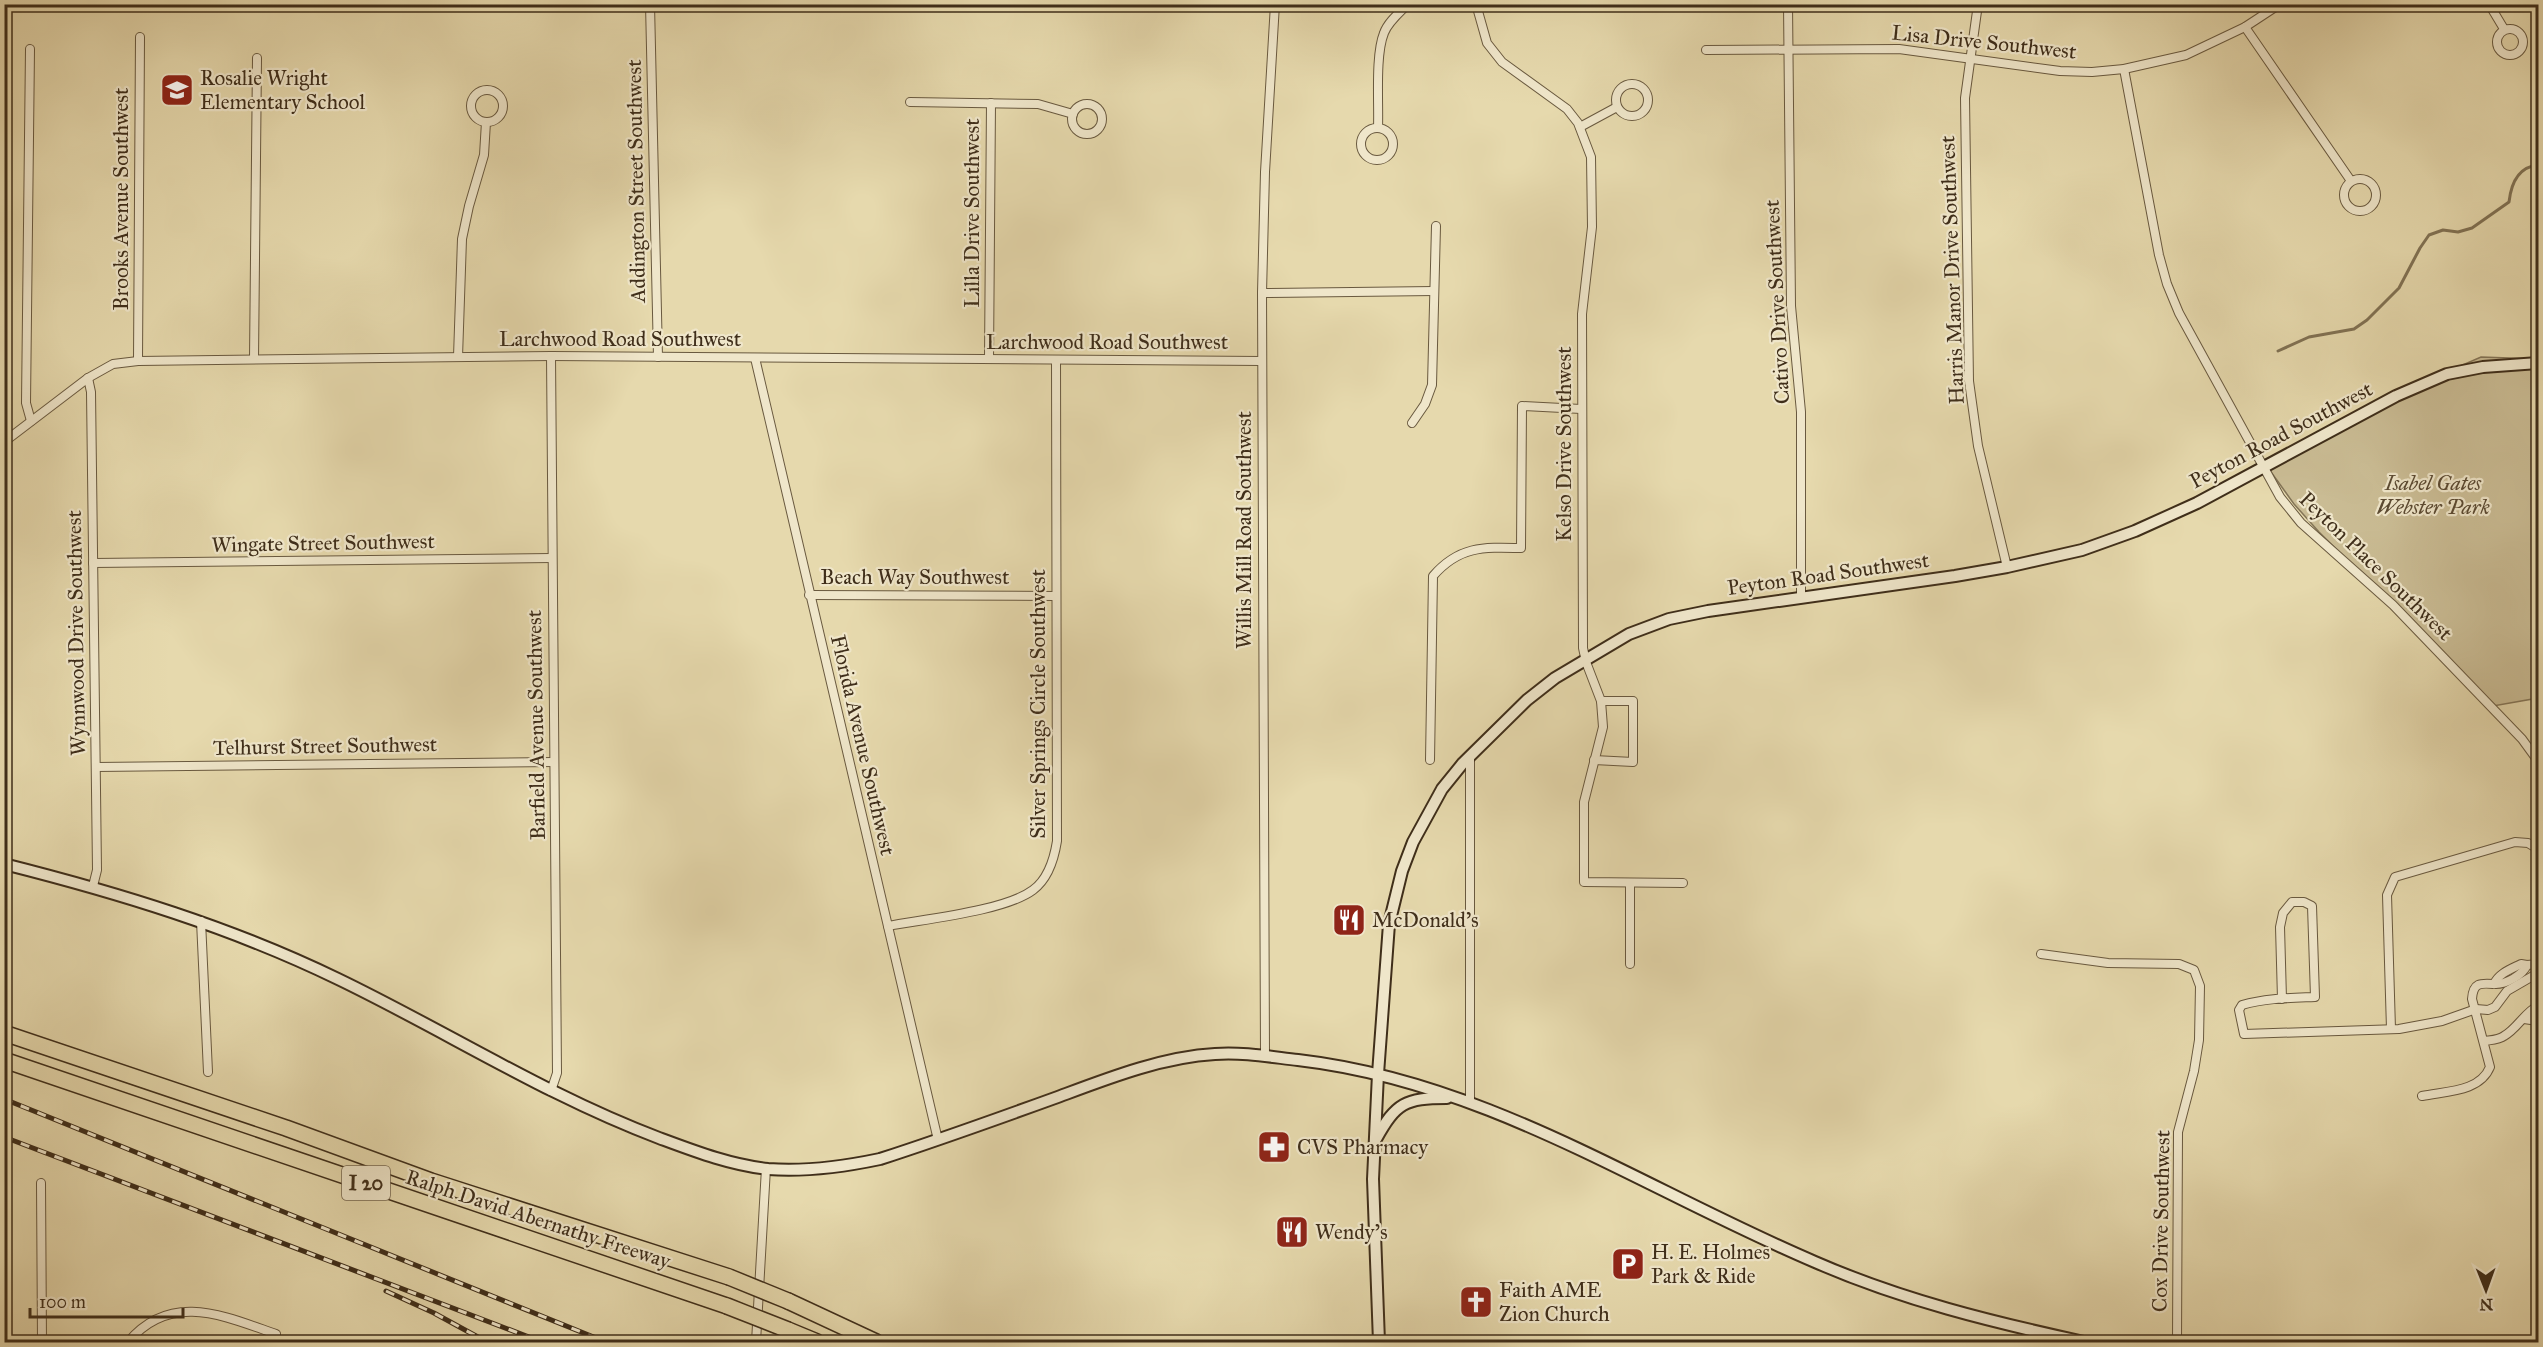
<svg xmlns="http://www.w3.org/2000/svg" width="2543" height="1347" viewBox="0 0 2543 1347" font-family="'IM FELL Great Primer',serif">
<rect width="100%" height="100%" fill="#e6d9ad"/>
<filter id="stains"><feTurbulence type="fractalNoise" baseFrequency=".00333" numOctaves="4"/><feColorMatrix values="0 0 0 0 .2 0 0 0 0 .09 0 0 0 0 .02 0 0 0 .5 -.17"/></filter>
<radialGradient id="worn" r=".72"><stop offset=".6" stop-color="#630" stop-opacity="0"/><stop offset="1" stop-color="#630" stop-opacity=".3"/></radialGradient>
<g fill="#cabc94" stroke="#847557" stroke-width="1.5">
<path d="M815 5H1107L1106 8Z"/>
<path d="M2481 357 2538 359V698L2493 706 2319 532 2294 504 2266 465 2412 387Z"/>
</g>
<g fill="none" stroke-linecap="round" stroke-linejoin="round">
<path stroke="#817254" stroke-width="3" d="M2278 351 2309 337 2354 329 2367 320 2399 288 2420 248 2429 235 2443 230 2458 232 2472 228 2509 202C2511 184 2518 167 2538 165"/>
<defs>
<g id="street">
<path d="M650 4 658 357"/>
<path d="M1476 4 1487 43 1502 62 1567 109 1578 123 1591 157 1592 227 1582 314 1583 648 1586 662 1601 701 1603 727 1584 802V882L1683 883"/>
<path d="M1788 4 1791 306 1801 412V597"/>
<path d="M1978 4 1965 98 1969 381 1978 446 2007 567"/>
<path d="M2489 4 2504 29"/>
<path d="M2245 27 2351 181"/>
<circle cx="2510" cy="42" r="13"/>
<path d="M30 49 26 403 31 421"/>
<path d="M1706 50 1899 49 2060 71 2092 72 2124 69 2186 55 2245 27 2280 4"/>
<path d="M2124 69 2159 255 2167 284 2179 313 2280 497 2301 523 2393 605 2522 739 2538 761"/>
<circle cx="1632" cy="100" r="16"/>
<circle cx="487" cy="106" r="16"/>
<path d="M910 102 1038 104 1073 114"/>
<circle cx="1087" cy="119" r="15"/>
<path d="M1580 127 1617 107"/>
<path d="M1378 128C1379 103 1375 55 1384 33 1388 22 1399 13 1408 4"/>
<circle cx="1377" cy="144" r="16"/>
<circle cx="2360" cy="195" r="16"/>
<path d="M1262 293 1434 291"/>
<path d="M551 356 557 1073 551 1091"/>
<path d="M458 357 462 239 469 206 484 155 486 122"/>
<path d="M755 358 938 1140"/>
<path d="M254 359 257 58"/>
<path d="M989 359 991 103"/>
<path d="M138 361 140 37"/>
<path d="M88 378 91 392 97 870 93 886"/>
<path d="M1412 423 1425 404 1432 385 1436 226"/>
<path d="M4 442 88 378 113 364 138 361 551 356 1262 361"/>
<path d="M93 563 552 558"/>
<path d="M809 595 1056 596"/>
<path d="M1430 760 1433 576C1459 546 1483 547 1521 548L1522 406 1581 409"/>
<path d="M1594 760 1633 762V701H1601"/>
<path d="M96 767 554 762"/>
<path d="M1630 883V964"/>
<path d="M201 921 208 1072"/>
<path d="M888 926C925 919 1005 911 1033 890 1048 879 1054 860 1057 841L1056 360"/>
<path d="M2041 954 2108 963 2179 964 2194 970 2200 986 2199 1040 2194 1071 2178 1132 2177 1342"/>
<path d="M2494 984C2499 973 2511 969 2521 964L2527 965"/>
<path d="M2282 999 2280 927 2283 913 2292 902H2304L2312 906 2315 997C2290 998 2266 998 2242 1005L2239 1010 2244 1034 2399 1029 2442 1021 2476 1009 2488 1010 2495 1007 2507 991 2538 973"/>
<path d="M2524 1019 2538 1021"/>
<path d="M2391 1029 2387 895 2395 877 2515 842 2528 843 2538 849"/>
<path d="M2484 1041C2490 1040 2499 1040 2504 1036 2517 1029 2525 1012 2538 1006"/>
<path d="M1265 1056 1262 293 1265 172 1275 4"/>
<path d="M2422 1096C2446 1091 2480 1092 2490 1067L2472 999C2473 982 2481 983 2494 984 2505 985 2523 975 2527 965L2538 964"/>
<path d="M1470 1102V756"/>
<path d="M41 1183 42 1342"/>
<path d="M128 1342C171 1291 224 1316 276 1334"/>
<path d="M756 1342 766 1168"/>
</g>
<g id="secondary">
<path d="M4 864C119 893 231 927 338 979 446 1031 547 1096 659 1138 694 1151 730 1165 768 1169 806 1172 842 1167 880 1159 939 1140 997 1119 1055 1098 1106 1079 1161 1057 1215 1054 1243 1052 1271 1057 1298 1060 1488 1082 1643 1189 1815 1262 1902 1300 1992 1322 2084 1342"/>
<path d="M1376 1139C1396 1103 1405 1098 1447 1098"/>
<path d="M1379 1342 1373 1179 1378 1074 1389 924 1402 871 1413 842 1442 789 1463 763 1527 700 1555 678 1629 634 1669 619 1708 611 1955 576 2007 567 2082 550 2135 531 2197 503 2396 396 2447 374 2483 367 2538 363"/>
</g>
<g id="highway">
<path d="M4 1033 286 1128 431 1181 729 1277"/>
<path d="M4 1060 727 1306"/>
<path d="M788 1301 876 1342"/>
<path d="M788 1330 817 1342"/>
</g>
</defs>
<use href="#street" stroke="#69593f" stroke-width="10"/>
<use href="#secondary" stroke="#3f2e1a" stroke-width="14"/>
<use href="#highway" stroke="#3f2e1a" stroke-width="18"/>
<use href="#street" stroke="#efe6ca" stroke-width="8"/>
<use href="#secondary" stroke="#efe6ca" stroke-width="10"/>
<use href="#highway" stroke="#e6d9ad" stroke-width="15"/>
<defs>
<g id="rail">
<path d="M4 1099 606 1342"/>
<path d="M4 1137 542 1342"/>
<path d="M386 1291 434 1313 487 1342"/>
</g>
</defs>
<use href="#rail" stroke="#3f2e1a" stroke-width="5"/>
<use href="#rail" stroke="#efe6ca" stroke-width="3" stroke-dasharray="9" stroke-linecap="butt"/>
<defs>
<g id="highway-bridge">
<path d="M729 1277 788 1301"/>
<path d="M727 1306 788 1330"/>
</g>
</defs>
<use href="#highway-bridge" stroke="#3f2e1a" stroke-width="18" stroke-linecap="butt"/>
<use href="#highway-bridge" stroke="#e6d9ad" stroke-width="15"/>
</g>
<defs>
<symbol id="school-square" viewBox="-11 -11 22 22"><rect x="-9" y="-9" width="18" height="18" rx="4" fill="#8f2418" stroke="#efe6ca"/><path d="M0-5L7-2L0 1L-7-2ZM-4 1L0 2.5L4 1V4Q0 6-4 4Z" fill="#fff"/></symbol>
<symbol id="restaurant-square" viewBox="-11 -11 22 22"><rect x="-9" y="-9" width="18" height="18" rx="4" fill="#8f2418" stroke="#efe6ca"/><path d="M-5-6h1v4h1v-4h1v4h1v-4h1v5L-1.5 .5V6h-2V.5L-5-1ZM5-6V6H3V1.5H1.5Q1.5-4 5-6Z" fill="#fff"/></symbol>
<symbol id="pharmacy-square" viewBox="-11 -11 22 22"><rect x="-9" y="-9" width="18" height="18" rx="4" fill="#8f2418" stroke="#efe6ca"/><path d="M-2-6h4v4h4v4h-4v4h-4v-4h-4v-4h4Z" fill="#fff"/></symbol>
<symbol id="parking-square" viewBox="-11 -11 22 22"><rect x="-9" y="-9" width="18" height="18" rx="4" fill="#8f2418" stroke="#efe6ca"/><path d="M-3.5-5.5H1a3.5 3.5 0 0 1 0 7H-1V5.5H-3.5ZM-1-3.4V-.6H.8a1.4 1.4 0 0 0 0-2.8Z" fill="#fff"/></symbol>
<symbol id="church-square" viewBox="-11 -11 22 22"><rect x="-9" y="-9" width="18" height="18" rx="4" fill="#8f2418" stroke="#efe6ca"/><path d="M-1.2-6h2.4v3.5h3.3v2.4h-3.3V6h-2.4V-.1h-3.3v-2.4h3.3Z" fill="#fff"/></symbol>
</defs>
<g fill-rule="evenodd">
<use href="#school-square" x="158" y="71" width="38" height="38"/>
<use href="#restaurant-square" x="1330" y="901" width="38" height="38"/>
<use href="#pharmacy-square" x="1255" y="1128" width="38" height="38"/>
<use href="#restaurant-square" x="1273" y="1213" width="38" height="38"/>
<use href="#parking-square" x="1609" y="1245" width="38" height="38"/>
<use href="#church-square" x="1457" y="1283" width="38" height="38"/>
</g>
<g text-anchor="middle" stroke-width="4.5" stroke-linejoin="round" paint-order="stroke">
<rect fill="#efe6ca" stroke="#74654f" stroke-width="1.5" x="342" y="1166" width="48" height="34" rx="4.5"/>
<g font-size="20" font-weight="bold" fill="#3f2e1a">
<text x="366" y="1190">I 20</text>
</g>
<g font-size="21" fill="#3f2e1a" stroke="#efe6ca">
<text transform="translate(1984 42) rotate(6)" y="7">Lisa Drive Southwest</text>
<text transform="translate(636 181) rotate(-91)" y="7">Addington Street Southwest</text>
<text transform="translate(121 199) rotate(-90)" y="7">Brooks Avenue Southwest</text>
<text transform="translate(972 213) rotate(-90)" y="7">Lilla Drive Southwest</text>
<text transform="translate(1952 270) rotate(-92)" y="7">Harris Manor Drive Southwest</text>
<text transform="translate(1777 302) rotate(-93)" y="7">Cativo Drive Southwest</text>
<text x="620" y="346">Larchwood Road Southwest</text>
<text x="1107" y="349">Larchwood Road Southwest</text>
<text transform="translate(2281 435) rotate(-28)" y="7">Peyton Road Southwest</text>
<text transform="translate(1564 444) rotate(-90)" y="7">Kelso Drive Southwest</text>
<text transform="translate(1244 530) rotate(-90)" y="7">Willis Mill Road Southwest</text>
<text transform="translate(323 543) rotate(-1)" y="7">Wingate Street Southwest</text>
<text transform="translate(2376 566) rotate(44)" y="7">Peyton Place Southwest</text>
<text transform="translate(1828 574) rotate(-8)" y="7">Peyton Road Southwest</text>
<text x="915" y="584">Beach Way Southwest</text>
<text transform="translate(76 633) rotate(-91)" y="7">Wynnwood Drive Southwest</text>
<text transform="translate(1038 704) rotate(-90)" y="7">Silver Springs Circle Southwest</text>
<text transform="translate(536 725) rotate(-91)" y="7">Barfield Avenue Southwest</text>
<text transform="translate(863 745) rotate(77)" y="7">Florida Avenue Southwest</text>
<text transform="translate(325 746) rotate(-1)" y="7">Telhurst Street Southwest</text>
<text transform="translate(538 1219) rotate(18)" y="7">Ralph David Abernathy Freeway</text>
<text transform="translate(2161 1221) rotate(-89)" y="7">Cox Drive Southwest</text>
</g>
<g font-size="21" fill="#3f2e1a" stroke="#efe6ca" text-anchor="start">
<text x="200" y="85">Rosalie Wright<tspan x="200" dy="24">Elementary School</tspan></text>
<text x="1372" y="927">McDonald's</text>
<text x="1297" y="1154">CVS Pharmacy</text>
<text x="1315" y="1239">Wendy's</text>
<text x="1651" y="1259">H. E. Holmes<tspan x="1651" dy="24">Park &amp; Ride</tspan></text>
<text x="1499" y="1297">Faith AME<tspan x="1499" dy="24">Zion Church</tspan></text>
</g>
<g font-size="21" font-style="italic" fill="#5b4a32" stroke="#efe6ca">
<text x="2433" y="490">Isabel Gates<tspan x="2433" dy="24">Webster Park</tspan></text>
</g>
</g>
<rect width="2543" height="1347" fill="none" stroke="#e6d9ad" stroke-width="24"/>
<rect x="6" y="6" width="2531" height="1335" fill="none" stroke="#3f2e1a" stroke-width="3"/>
<rect x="12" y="12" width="2519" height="1323" fill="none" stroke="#3f2e1a" stroke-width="1.5"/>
<g transform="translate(2486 1290) rotate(179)" stroke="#efe6ca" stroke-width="4.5" paint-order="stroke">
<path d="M0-4.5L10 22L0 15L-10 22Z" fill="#3f2e1a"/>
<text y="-9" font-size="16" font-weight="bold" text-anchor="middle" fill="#3f2e1a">N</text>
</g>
<path d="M30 1308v9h153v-9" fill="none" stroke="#3f2e1a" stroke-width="3"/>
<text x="39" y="1308" font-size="18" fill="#3f2e1a" stroke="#efe6ca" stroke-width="4.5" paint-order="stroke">100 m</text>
<rect width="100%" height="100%" filter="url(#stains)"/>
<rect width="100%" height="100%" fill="url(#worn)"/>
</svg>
